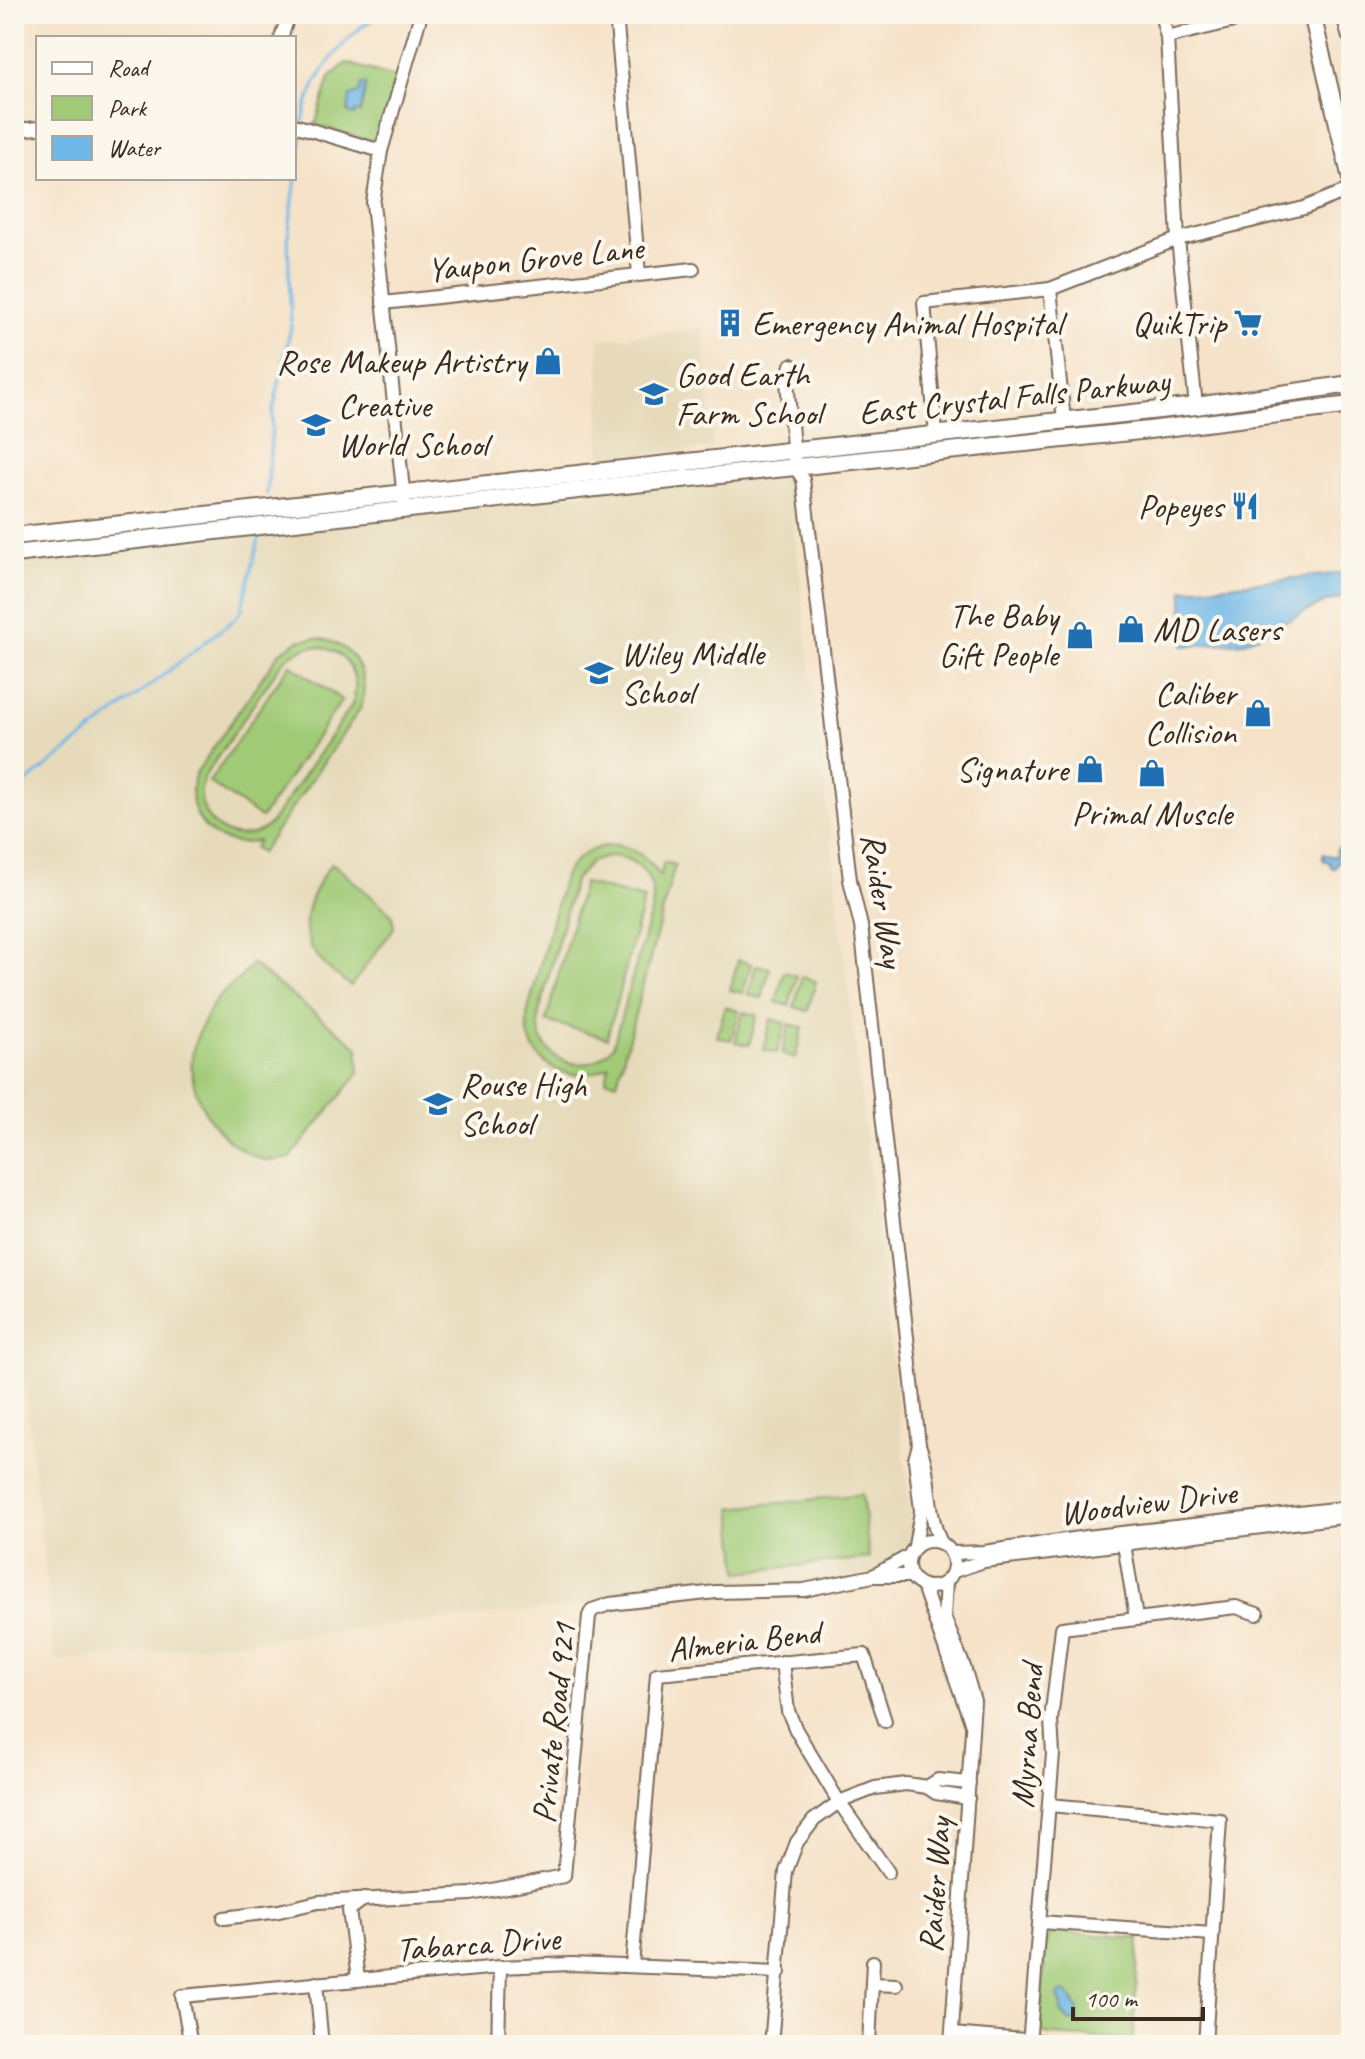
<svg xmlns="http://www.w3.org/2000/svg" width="1365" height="2059" viewBox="0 0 1365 2059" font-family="Caveat,sans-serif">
<rect width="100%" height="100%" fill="#fbf7ec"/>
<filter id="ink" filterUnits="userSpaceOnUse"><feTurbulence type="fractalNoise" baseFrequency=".0125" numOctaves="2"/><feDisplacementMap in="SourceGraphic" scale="16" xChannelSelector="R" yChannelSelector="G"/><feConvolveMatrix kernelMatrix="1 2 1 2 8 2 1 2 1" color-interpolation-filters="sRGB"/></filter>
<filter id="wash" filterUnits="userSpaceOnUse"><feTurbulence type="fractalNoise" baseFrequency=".006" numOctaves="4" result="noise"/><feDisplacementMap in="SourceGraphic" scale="32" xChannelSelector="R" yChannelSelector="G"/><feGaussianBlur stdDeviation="1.8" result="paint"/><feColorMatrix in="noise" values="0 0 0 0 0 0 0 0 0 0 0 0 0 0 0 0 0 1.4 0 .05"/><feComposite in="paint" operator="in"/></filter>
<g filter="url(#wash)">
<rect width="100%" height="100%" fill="#f5e2c8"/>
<g fill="#e6daba">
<path d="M703 328 713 448 600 459 599 340Z"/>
<path d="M787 469 917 1570 55 1661 14 1293V563Z"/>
</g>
<g fill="#a0ca76" stroke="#6e7a4a" stroke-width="2" fill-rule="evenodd">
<path d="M346 63 395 77C390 94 387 137 370 141L315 125 330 77Z"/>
<path d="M314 638C351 640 373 674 360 709L261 853 254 848 258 841C216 852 180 816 196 773L279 653 298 641ZM308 647C342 643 364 674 352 705L271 823C237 855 188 820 204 777L281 664 290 655Z"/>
<path d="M290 664 342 700 261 818 209 782Z"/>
<path d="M617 845C637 849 650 859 660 876L664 862 675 865 617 1082 606 1080 609 1066C567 1091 519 1059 528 1010L564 876C576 855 594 845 617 845ZM610 856C639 857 657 879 652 908L613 1046C585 1083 531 1058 539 1013L574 881 591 862Z"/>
<path d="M332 863 392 914 394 928 351 986C313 960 292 935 315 890 320 880 325 871 332 863Z"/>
<path d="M583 883 644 899 607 1038 546 1021Z"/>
<path d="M738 960 751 964 743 993 730 990Z"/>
<path d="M252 964 358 1047 359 1073 290 1158C282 1159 272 1162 265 1160 216 1146 177 1086 197 1037 202 1024 208 1010 217 999 230 985 240 981 252 964Z"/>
<path d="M756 965 770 968 762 998 748 995Z"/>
<path d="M784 972 797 976 789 1006 776 1002Z"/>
<path d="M802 977 816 981 808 1011 794 1007Z"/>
<path d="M725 1007 739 1011 731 1040 717 1037Z"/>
<path d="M743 1012 757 1015 749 1045 735 1042Z"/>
<path d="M771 1019 785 1023 777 1053 763 1049Z"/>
<path d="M789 1024 803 1028 795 1058 782 1054Z"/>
<path d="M862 1494 869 1558 739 1572 732 1508Z"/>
<path d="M1061 1932 1139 1938 1133 2040 1048 2035 1041 2032 1039 2024 1046 1943 1049 1935Z"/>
</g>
<g fill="#6fb7e7" stroke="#557082" stroke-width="2">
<path d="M362 84 366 85 360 113 356 111 354 115 348 113 350 96 359 93Z"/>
<path d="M1351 572V595L1323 603 1245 642 1183 646V590Z"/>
<path d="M1342 845 1351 850V855L1347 861 1337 862 1335 868H1332L1329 862 1323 860V854L1335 857 1337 849Z"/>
<path d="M1062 1991C1070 1994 1079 2008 1078 2018L1073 2022 1069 2021 1061 2012 1062 2005 1058 1996Z"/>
</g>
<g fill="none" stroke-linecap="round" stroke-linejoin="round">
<g stroke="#6fb7e7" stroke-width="3">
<path d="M303 122C308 86 332 53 359 29 365 23 374 20 380 14"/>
<path d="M267 494 273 411 291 327 288 237 302 133"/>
<path d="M14 792 236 618 241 611 259 539"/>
</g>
</g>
</g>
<g filter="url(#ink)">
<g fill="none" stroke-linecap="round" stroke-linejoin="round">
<defs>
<g id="minor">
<path d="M616 14 639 274"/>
<path d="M1161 14 1167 37 1178 239 1196 406"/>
<path d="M1167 37 1263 14"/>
<path d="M281 38 289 14"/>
<path d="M14 114 16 130 38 128"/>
<path d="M294 125 381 151"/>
<path d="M1050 289 1064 420"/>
<path d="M383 303 693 269"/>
<path d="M791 365 787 382 795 467 803 479 850 880 861 926 919 1445C932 1476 926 1511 941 1543"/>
<path d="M936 434 924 303 1050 289 1178 239 1304 208 1351 189"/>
<path d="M405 509 373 203 381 151 421 14"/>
<path d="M1123 1538 1136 1618"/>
<circle cx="931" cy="1564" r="23"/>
<path d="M915 1546 921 1511 915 1459 919 1445"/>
<path d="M952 1553 984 1552 1086 1537 1351 1507"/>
<path d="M954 1571 984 1561 1351 1516"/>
<path d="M873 1576 909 1556"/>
<path d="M946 1582 944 1617 964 1667 974 1701 951 2045"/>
<path d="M923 1586 971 1722"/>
<path d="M782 1662 788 1711 796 1730 839 1802 888 1872"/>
<path d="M927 1787 938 1780 969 1783"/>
<path d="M1049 1805 1220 1820 1205 2045"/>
<path d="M224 1918 279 1911 318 1902 471 1894 564 1876 589 1616 592 1610 610 1604 716 1592 804 1590 873 1576H911"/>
<path d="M1040 1922 1212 1934"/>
<path d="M632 1966 657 1674 864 1655 885 1721"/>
<path d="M358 1979 349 1910 364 1899"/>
<path d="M316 1983 322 2045"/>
<path d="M872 1984 896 1985"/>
<path d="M952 2034 1086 2045"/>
<path d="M191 2045 182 1996 500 1967 571 1964 779 1972"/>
<path d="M498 2045 500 1967"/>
<path d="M771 2045 786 1871 797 1842 814 1820 839 1802 875 1788 906 1784 927 1787 936 1793 968 1798"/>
<path d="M869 2045 873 1962"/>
<path d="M1029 2045 1053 1754 1051 1720 1062 1628 1236 1607 1257 1614"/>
</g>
<g id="major">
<path d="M1312 14 1351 179"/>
<path d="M14 536 1196 406 1351 384"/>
<path d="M14 554 596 488 1149 430 1351 405"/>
</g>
<path id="highway" d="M1346 14 1351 34"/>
</defs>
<use href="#minor" stroke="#7c6a5a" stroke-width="16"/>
<use href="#major" stroke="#7c6a5a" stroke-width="20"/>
<use href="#highway" stroke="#7c6a5a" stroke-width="22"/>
<use href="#minor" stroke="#fff" stroke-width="12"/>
<use href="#major" stroke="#fff" stroke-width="16"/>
<use href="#highway" stroke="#fff" stroke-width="18"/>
</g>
</g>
<defs>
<symbol id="building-bare" viewBox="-9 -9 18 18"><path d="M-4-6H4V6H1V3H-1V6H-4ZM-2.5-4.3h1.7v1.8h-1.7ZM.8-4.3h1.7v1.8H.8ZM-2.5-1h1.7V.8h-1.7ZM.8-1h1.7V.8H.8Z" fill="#1f6fb2" stroke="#fbf7ec" stroke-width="2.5" paint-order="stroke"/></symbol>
<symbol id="supermarket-bare" viewBox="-9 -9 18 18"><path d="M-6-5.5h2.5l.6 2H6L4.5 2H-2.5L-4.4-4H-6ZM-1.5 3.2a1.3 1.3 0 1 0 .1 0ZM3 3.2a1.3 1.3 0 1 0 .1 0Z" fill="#1f6fb2" stroke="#fbf7ec" stroke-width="2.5" paint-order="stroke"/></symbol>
<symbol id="shop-bare" viewBox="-9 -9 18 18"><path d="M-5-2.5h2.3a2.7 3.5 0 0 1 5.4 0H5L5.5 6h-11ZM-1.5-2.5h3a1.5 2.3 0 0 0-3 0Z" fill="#1f6fb2" stroke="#fbf7ec" stroke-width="2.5" paint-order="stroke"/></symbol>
<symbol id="school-bare" viewBox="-9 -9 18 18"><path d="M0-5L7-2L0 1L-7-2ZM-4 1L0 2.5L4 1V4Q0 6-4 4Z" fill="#1f6fb2" stroke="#fbf7ec" stroke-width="2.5" paint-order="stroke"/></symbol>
<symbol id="restaurant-bare" viewBox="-9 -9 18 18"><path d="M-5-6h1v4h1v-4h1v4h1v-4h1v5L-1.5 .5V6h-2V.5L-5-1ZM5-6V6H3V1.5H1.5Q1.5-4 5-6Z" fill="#1f6fb2" stroke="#fbf7ec" stroke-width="2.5" paint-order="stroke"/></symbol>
</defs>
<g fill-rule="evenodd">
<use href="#building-bare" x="710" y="303" width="40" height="40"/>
<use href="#supermarket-bare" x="1228" y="303" width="40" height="40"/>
<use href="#shop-bare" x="528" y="341" width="40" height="40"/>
<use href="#school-bare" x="634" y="374" width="40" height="40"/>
<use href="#school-bare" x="296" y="405" width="40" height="40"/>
<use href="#restaurant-bare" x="1225" y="486" width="40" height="40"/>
<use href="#shop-bare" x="1111" y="609" width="40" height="40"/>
<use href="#shop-bare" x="1060" y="615" width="40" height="40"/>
<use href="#school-bare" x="579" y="653" width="40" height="40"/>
<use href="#shop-bare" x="1238" y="693" width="40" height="40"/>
<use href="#shop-bare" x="1070" y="749" width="40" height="40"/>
<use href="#shop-bare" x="1132" y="753" width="40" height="40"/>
<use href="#school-bare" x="418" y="1084" width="40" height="40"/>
</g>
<g text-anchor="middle" stroke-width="8" stroke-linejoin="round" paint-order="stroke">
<g font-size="34" fill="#3b2a1e" stroke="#fbf7ec">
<text transform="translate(535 258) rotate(-6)" y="12">Yaupon Grove Lane</text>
<text transform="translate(1014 396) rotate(-6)" y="12">East Crystal Falls Parkway</text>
<text transform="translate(884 900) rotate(81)" y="12">Raider Way</text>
<text transform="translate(1148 1502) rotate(-7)" y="12">Woodview Drive</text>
<text transform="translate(744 1640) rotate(-7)" y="12">Almeria Bend</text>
<text transform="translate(553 1723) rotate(-84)" y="12">Private Road 921</text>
<text transform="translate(1026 1736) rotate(-86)" y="12">Myrna Bend</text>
<text transform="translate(934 1885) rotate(-86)" y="12">Raider Way</text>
<text transform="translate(478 1943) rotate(-4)" y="12">Tabarca Drive</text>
</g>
<g font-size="34" fill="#3b2a1e" stroke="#fbf7ec" text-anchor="start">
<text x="752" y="335">Emergency Animal Hospital</text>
<text x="1226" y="335" text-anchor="end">QuikTrip</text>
<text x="526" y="373" text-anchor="end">Rose Makeup Artistry</text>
<text x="676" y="386">Good Earth<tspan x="676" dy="39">Farm School</tspan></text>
<text x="338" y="417">Creative<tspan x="338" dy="39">World School</tspan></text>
<text x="1223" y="518" text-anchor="end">Popeyes</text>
<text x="1058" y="627" text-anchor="end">The Baby<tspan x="1058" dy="39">Gift People</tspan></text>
<text x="1153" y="641">MD Lasers</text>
<text x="621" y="665">Wiley Middle<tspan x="621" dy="39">School</tspan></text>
<text x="1236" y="705" text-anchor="end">Caliber<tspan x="1236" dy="39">Collision</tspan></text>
<text x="1068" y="781" text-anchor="end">Signature</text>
<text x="1152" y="825" text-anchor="middle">Primal Muscle</text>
<text x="460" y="1096">Rouse High<tspan x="460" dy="39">School</tspan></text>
</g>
</g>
<rect width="1365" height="2059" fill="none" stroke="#fbf7ec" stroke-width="48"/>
<rect x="36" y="36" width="260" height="144" fill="#fbf7ec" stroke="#aea59a" stroke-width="2"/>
<rect x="52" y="62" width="40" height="12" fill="#ffffff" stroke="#aea59a" stroke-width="2"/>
<text x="108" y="76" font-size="24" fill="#3b2a1e">Road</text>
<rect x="52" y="96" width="40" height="24" fill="#a0ca76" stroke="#aea59a" stroke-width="2"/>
<text x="108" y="116" font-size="24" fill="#3b2a1e">Park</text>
<rect x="52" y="136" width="40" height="24" fill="#6fb7e7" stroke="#aea59a" stroke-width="2"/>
<text x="108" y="156" font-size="24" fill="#3b2a1e">Water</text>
<path d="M1073 2007v12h130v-12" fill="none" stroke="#3b2a1e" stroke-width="4"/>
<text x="1085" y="2007" font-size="24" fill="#3b2a1e" stroke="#fbf7ec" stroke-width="6" paint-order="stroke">100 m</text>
</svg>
